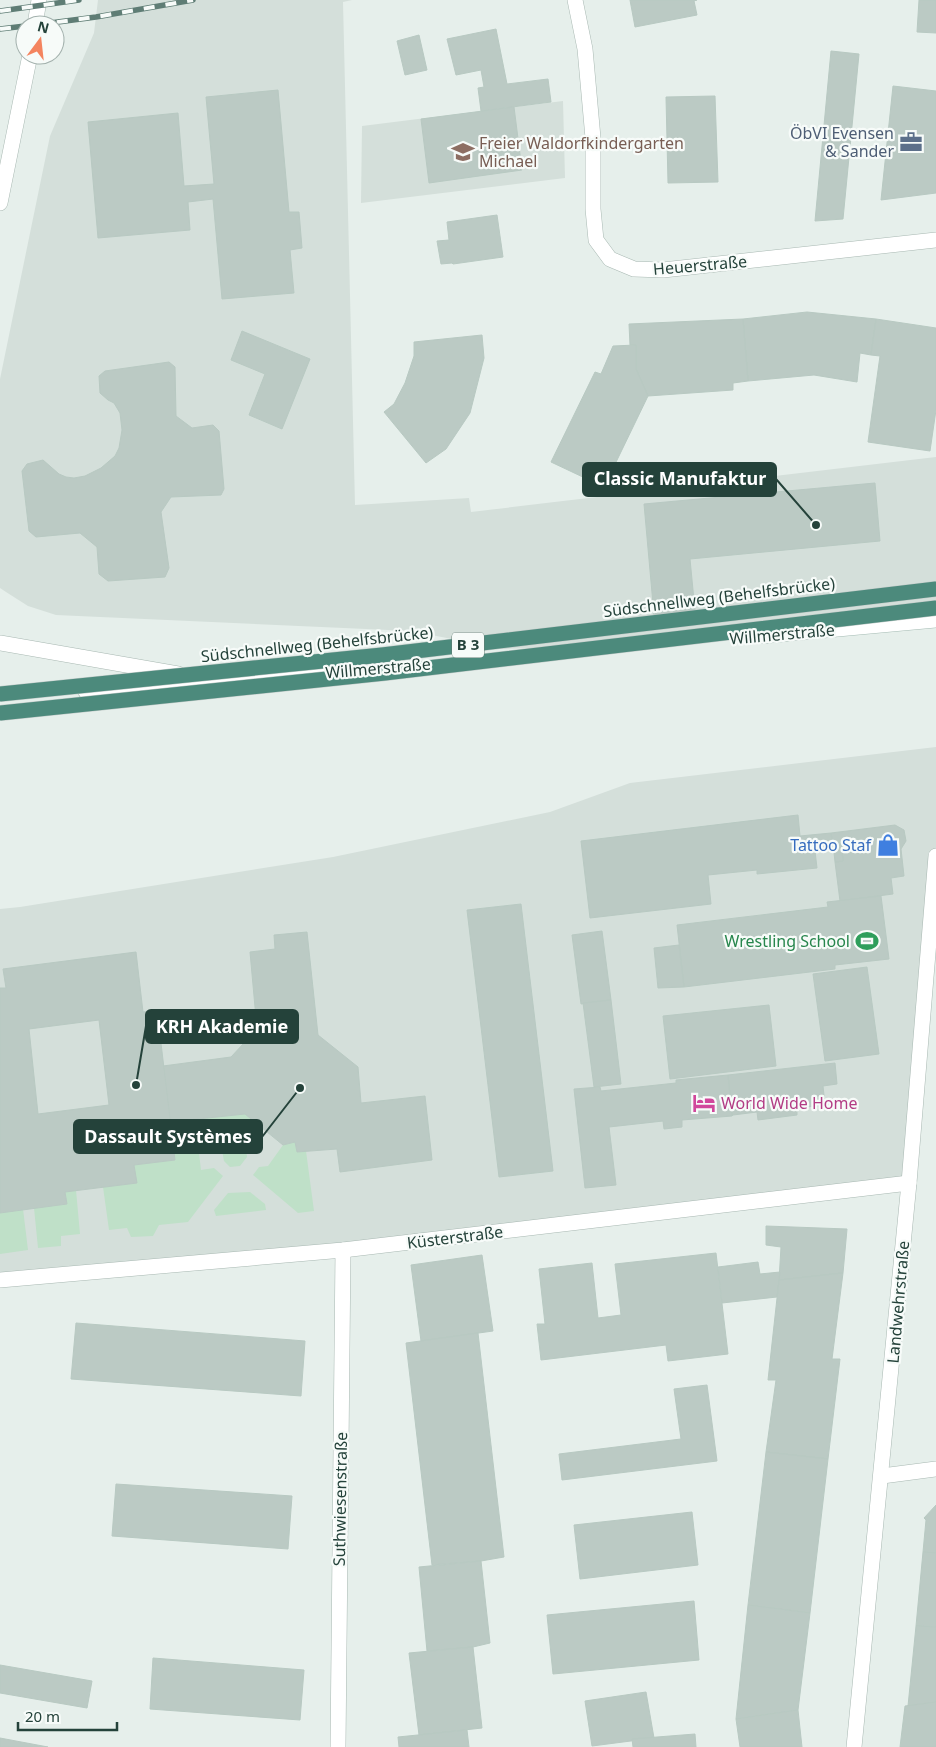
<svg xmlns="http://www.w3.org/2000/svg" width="936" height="1747" viewBox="0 0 936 1747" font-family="'Noto Sans',sans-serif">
<rect width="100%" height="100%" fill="#e6efeb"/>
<g fill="#d4dfda">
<path d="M98 0H352L343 2 355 505 469 498 471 512 936 457V620L649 645 503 649 411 631 56 615 28 606 6 592 0 588V379L50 136 94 33Z"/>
<path d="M563 101 565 178 361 203 362 126Z"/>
<path d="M936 747V856L909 1183 0 1280V909L20 907 333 857 550 812 630 783Z"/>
</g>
<g fill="#bfe0c8">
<path d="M245 1114 262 1128 246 1149 247 1157 240 1166 230 1167 224 1161 222 1150 199 1153 201 1170 214 1168 223 1176 188 1222 159 1225 153 1236 131 1237 127 1228 109 1230 103 1187 136 1183 134 1165 175 1160 170 1122Z"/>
<path d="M295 1142 297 1152 306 1151 314 1211 298 1213 253 1175 259 1167 268 1166 283 1145Z"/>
<path d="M76 1190 80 1234 61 1236V1246L38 1248 34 1208 67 1204 65 1192Z"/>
<path d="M250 1192 265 1204 266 1210 216 1216 214 1210 228 1193Z"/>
<path d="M23 1209 28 1250 0 1254V1213Z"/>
</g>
<g fill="#bbcac4" stroke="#b8c9c2" fill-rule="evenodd">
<path d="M630 0H697L694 1 697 15 635 27Z"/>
<path d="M919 0H936V33L917 32Z"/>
<path d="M496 29 507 84 548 79 551 102 481 111 478 88 484 87 481 70 456 75 447 39Z"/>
<path d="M419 35 427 70 405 75 397 41Z"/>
<path d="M831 51 859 54 843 219 815 221Z"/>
<path d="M893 86 936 91V193L881 200Z"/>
<path d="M278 90 289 212H299L302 248 290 250 294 293 222 299 213 199 188 202 190 230 98 238 88 122 178 113 184 186 214 184 206 97Z"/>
<path d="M715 96 718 182 668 183 666 97Z"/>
<path d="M514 107 522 170 429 183 421 119Z"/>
<path d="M497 215 503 257 453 264 452 263 441 264 437 241 449 240 447 222Z"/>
<path d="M807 312 876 319 871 355 860 353 857 382 814 375 748 381 743 319Z"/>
<path d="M743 319 748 381 733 383V390L648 396 636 369V345H630L629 324Z"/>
<path d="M876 319 936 328V410L930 451 868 442 880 356 871 355Z"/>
<path d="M242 331 310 359 282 429 249 415 265 374 231 360Z"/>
<path d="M482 335 484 358 470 413 446 449 426 463 384 412 394 404 405 383 414 356V342Z"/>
<path d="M636 345V369L648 396 604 487 551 462 595 372 601 374 613 346Z"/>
<path d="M169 362 175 367 176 416 192 428 213 425 219 431 224 489 221 495 171 497 161 512 169 568 165 577 108 581 99 574 97 547 80 533 36 537 29 531 22 471 27 464 43 460 59 474 66 477 74 478 85 476 101 468 115 456 119 448 122 430 120 413 114 403 108 400 100 393 99 376 105 371Z"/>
<path d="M875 483 880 541 690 559 695 611 654 615 644 504Z"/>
<path d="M798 815 800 836 831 833 833 849 815 851 817 868 757 874V870L708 875 711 904 590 918 581 841Z"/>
<path d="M895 825 904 830 906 841 901 849 904 876 891 878 893 894 840 901 835 862 843 861 841 842 833 843 831 833Z"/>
<path d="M841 842 843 861 835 862 833 843Z"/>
<path d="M881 896 889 959 835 965V969L684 987 677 925 828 907 827 902Z"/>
<path d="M521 904 553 1171 499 1177 467 910Z"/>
<path d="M602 931 611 1000 581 1004 572 935Z"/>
<path d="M307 932 318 1035 358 1067 361 1103 425 1096 432 1160 340 1172 337 1149 297 1152 295 1142 283 1145 245 1114 170 1122 163 1066 231 1057 257 1029 250 952 275 949 274 935Z"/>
<path d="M679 945 684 987 658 988 654 948Z"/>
<path d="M136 952 143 1012 157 1010 175 1160 134 1165 137 1183 65 1192 67 1204 0 1213V988H6L3 969ZM99 1020 109 1105 38 1114 29 1029Z"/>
<path d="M867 967 879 1054 825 1061 813 974Z"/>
<path d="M611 1000 621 1084 594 1087 583 1003Z"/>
<path d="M769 1005 776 1066 670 1079 663 1016Z"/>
<path d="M835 1063 837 1084 823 1086 825 1105 797 1108V1115L758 1120 757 1112 733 1115 732 1116 728 1075Z"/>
<path d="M728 1075 732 1116 682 1120V1127L664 1129 663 1121 609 1127 616 1185 585 1188 574 1089 600 1087 601 1091 676 1083V1080Z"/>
<path d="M766 1226 847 1229 843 1273 779 1280 781 1247 766 1245Z"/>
<path d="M716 1253 728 1354 668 1361 666 1345 541 1360 537 1324H545L539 1269 592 1263 598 1318 621 1315 615 1264Z"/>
<path d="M482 1255 493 1331 421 1341 411 1265Z"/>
<path d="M758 1262 760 1274 780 1272 777 1297 722 1303 718 1267Z"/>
<path d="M843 1273 832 1359H840L828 1459 766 1452 776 1380H768L779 1280Z"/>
<path d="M76 1323 305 1341 301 1396 71 1379Z"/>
<path d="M478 1333 504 1557 481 1561 432 1565 406 1343Z"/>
<path d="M707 1385 717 1461 562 1480 559 1454 681 1439 674 1389Z"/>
<path d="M766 1452 828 1459 810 1613 748 1605Z"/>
<path d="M116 1484 292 1496 288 1549 112 1536Z"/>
<path d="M936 1505V1553L923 1552 926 1520 924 1518Z"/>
<path d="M692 1512 698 1565 580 1579 574 1525Z"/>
<path d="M923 1552 936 1553V1627L916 1626Z"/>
<path d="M481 1561 490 1643 473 1647 427 1651 419 1567Z"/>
<path d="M694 1601 699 1660 553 1674 547 1615Z"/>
<path d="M748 1605 810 1613 798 1710 736 1719Z"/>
<path d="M916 1626 936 1627V1702L908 1706Z"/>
<path d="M473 1647 482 1728 419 1735 409 1653Z"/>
<path d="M153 1658 304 1670 300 1720 150 1709Z"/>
<path d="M0 1665 92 1681 87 1708 0 1693Z"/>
<path d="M646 1692 654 1738 592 1746 585 1701Z"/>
<path d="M936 1702V1747H900L905 1706Z"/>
<path d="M798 1710 802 1747H740L736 1719Z"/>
<path d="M467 1730 469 1747H399L398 1737Z"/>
<path d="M695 1734 696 1747H633L632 1739Z"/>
<path d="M0 1738 48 1747H0Z"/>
</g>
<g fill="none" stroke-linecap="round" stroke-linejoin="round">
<defs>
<g id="minor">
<path d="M575 0 585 49 593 138V209L596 240 610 259 634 269 663 270 936 240"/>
<path d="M0 1280 343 1250 909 1183"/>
<path d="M882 1476 936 1469"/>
<path d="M338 1747 343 1250"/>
<path d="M854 1747 909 1183 936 856"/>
</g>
<g id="tertiary">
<path d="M35 25 39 0"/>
<path d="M0 203 30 55"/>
<path d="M0 643 178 674"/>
</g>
<g id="secondary">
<path d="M761 636 936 620"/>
<path d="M86 692 327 672"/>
</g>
</defs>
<use href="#minor" stroke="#a8b8b2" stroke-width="16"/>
<use href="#tertiary" stroke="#a8b8b2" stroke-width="16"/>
<use href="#secondary" stroke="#a4bbb3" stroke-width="16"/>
<use href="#minor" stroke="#fff" stroke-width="15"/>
<use href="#tertiary" stroke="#fff" stroke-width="15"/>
<use href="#secondary" stroke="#fff" stroke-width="15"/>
<defs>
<g id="rail">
<path d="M0 11 79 0"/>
<path d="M35 25 96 17 193 0"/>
<path d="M0 29 25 26"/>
</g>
</defs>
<use href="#rail" stroke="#5f7d75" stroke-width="5.5"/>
<use href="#rail" stroke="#f7fbf9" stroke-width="4" stroke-dasharray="11" stroke-linecap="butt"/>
<defs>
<g id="trunk-bridge">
<path d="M0 694 382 655 936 589"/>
<path d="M0 713 385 673 936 608"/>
</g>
</defs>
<use href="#trunk-bridge" stroke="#c2cac8" stroke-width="16" stroke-linecap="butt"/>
<use href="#trunk-bridge" stroke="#4c8a7c" stroke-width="15"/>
</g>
<defs>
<symbol id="office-bare" viewBox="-9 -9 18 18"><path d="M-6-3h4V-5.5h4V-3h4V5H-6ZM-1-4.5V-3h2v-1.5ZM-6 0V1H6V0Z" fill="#5c6f8a" stroke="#f7fbf9" stroke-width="2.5" paint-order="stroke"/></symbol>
<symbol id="school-bare" viewBox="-9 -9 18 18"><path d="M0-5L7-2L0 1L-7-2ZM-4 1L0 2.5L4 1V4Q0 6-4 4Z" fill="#8d6e63" stroke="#f7fbf9" stroke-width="2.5" paint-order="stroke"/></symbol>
<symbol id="shop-bare" viewBox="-9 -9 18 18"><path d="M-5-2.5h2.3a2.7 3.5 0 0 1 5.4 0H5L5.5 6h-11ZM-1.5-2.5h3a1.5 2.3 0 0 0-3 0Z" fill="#3f7fe0" stroke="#f7fbf9" stroke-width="2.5" paint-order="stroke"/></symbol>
<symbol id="stadium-bare" viewBox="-9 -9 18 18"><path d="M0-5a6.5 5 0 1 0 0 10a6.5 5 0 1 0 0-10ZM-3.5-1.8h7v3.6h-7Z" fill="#2e9e5b" stroke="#f7fbf9" stroke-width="2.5" paint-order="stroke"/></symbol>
<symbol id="hotel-bare" viewBox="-9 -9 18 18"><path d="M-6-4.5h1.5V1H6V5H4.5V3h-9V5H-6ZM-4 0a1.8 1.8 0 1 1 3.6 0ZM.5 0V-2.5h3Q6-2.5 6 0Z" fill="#d1479c" stroke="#f7fbf9" stroke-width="2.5" paint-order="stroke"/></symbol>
</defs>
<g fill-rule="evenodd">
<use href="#office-bare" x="895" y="126" width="32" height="32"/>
<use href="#school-bare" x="447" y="136" width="32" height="32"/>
<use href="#shop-bare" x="872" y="829" width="32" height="32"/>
<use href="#stadium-bare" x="851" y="925" width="32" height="32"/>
<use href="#hotel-bare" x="688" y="1087" width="32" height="32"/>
</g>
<g text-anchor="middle" stroke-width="4.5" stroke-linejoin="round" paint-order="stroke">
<rect fill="#f7fbf9" stroke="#637a73" stroke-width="1" x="452" y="632.5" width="32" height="25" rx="4"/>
<g font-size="15" font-weight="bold" fill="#24423a">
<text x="468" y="650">B 3</text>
</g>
<g font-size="16" fill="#4e5e75" stroke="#f7fbf9" text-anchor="end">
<text x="894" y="139">ÖbVI Evensen<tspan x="894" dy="18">&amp; Sander</tspan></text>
</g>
<g font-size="16" fill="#785e54" stroke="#f7fbf9" text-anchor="start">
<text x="479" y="149">Freier Waldorfkindergarten<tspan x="479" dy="18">Michael</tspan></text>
</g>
<g font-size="16" fill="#24423a" stroke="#f7fbf9">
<text transform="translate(700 265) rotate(-5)" y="6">Heuerstraße</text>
<text transform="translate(719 597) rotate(-7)" y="6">Südschnellweg (Behelfsbrücke)</text>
<text transform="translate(782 634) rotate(-5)" y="6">Willmerstraße</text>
<text transform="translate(317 644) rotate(-6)" y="6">Südschnellweg (Behelfsbrücke)</text>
<text transform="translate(378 668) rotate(-5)" y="6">Willmerstraße</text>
<text transform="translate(455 1237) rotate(-7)" y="6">Küsterstraße</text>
<text transform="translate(898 1302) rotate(-85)" y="6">Landwehrstraße</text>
<text transform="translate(340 1499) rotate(-89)" y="6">Suthwiesenstraße</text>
</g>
<g font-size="16" fill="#366cbe" stroke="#f7fbf9" text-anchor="end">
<text x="871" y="851">Tattoo Staf</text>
</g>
<g font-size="16" fill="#27864d" stroke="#f7fbf9" text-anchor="end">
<text x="850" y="947">Wrestling School</text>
</g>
<g font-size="16" fill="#b23c85" stroke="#f7fbf9" text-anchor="start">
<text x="721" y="1109">World Wide Home</text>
</g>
</g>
<path fill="none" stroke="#24423a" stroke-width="2" d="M816 525L776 479M136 1085L146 1026M300 1088L262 1137"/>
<g fill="#24423a" stroke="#f7fbf9" stroke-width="2">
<circle cx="816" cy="525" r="5"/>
<circle cx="136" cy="1085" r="5"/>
<circle cx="300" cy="1088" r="5"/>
</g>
<g fill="#24423a" stroke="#24423a" stroke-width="2">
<rect x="583" y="463" width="193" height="33" rx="5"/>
<rect x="146" y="1010" width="152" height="33" rx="5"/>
<rect x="74" y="1120" width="188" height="33" rx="5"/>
</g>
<g font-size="18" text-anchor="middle" font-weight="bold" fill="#fff">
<text x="680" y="485">Classic Manufaktur</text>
<text x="222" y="1033">KRH Akademie</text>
<text x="168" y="1143">Dassault Systèmes</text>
</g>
<g transform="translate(40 40) rotate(15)"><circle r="24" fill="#f7fbf9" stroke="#a3b1ad"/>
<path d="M0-4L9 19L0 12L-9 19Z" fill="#f4845f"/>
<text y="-8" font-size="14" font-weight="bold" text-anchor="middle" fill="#24423a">N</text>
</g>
<path d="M18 1722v8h99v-8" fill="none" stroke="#24423a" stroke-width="2.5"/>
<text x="25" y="1722" font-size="15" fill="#24423a" stroke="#f7fbf9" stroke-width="4" paint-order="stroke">20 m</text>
</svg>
